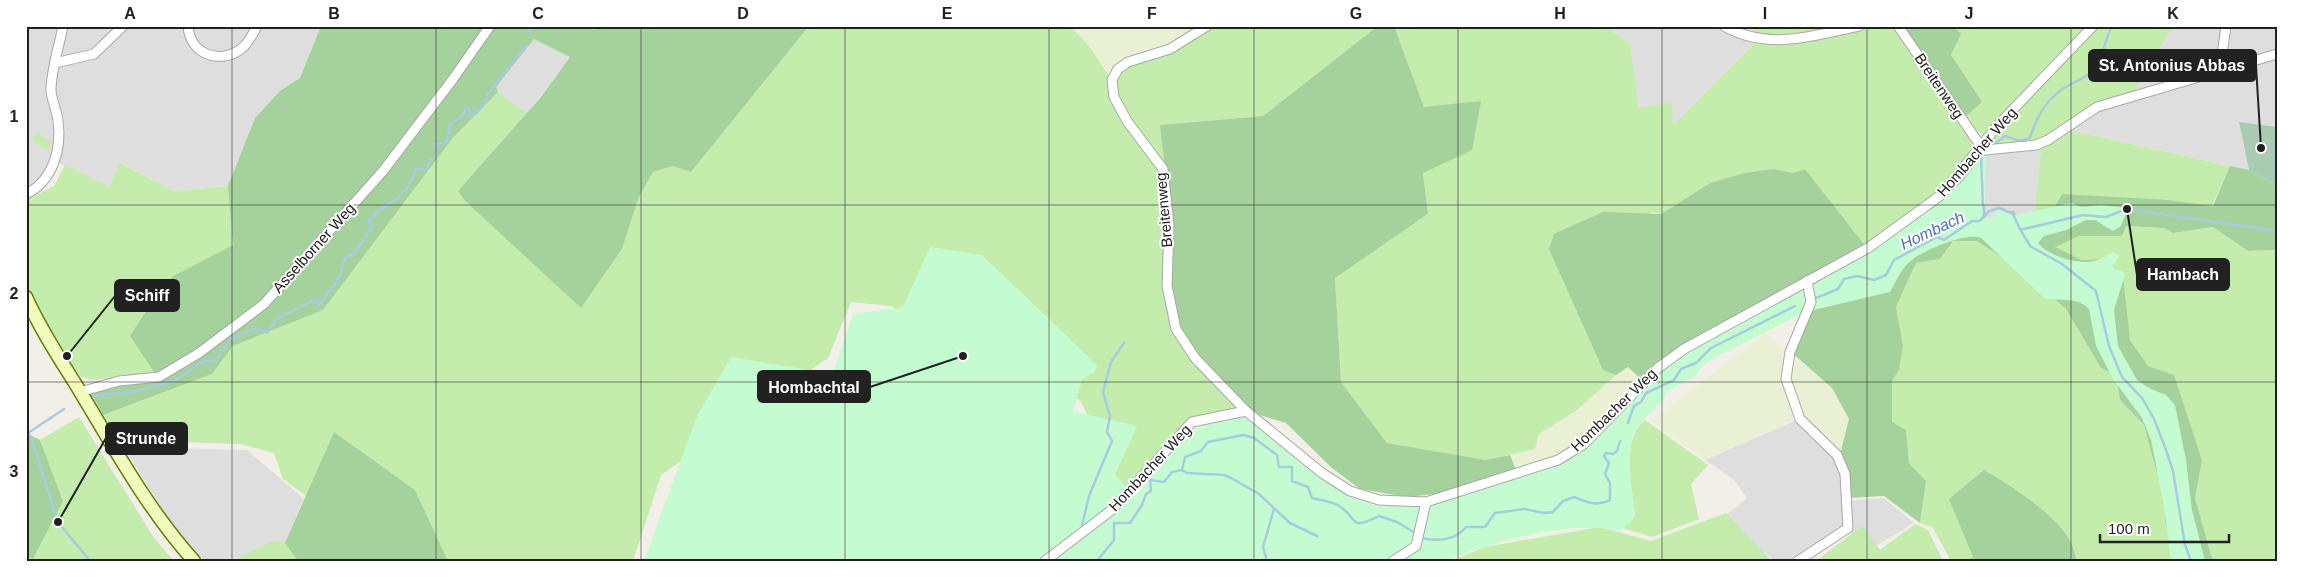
<svg xmlns="http://www.w3.org/2000/svg" width="2303" height="587" viewBox="0 0 2303 587" font-family="Arial,sans-serif">
<rect width="100%" height="100%" fill="#f1efe8"/>
<g fill="#dfdede">
<path d="M26 26H321L300 78 280 91 255 118 228 186 174 191 121 163 109 188 52 159 43 175 26 188Z"/>
<path d="M1604 26H1754V44L1673 127 1639 109 1630 43Z"/>
<path d="M2173 26H2277V127L2239 123 2249 170 2069 130 2084 117 2134 93Z"/>
<path d="M534 38 571 56 527 113 498 92 496 87Z"/>
<path d="M2041 147 2031 248 1986 223 1982 155Z"/>
<path d="M1799 419 1838 452 1846 501 1884 498 1914 523 1867 551 1846 526 1796 561H1775L1764 552 1749 561 1723 518 1747 498 1734 480 1705 460Z"/>
<path d="M124 447 247 450 304 499 285 543 274 540 232 561H205L188 545 168 519Z"/>
</g>
<g fill="#eaf0d3">
<path d="M1070 26H1205L1111 79 1089 46Z"/>
<path d="M1765 333 1832 388 1849 419 1841 451 1799 417 1705 460 1652 421Z"/>
<path d="M1628 366 1642 380 1583 442 1558 458 1516 470 1510 455 1535 449 1538 434 1577 410 1616 375Z"/>
</g>
<g fill="#c4ecad">
<path d="M809 26H1070L1089 46 1111 79 1113 98 1161 170 1244 411 1192 417 1127 488 1112 472 1081 401 891 306 851 302 828 358 661 475 633 561H448L415 490 334 432 306 496 283 479 274 453 240 444 120 440 103 415 212 374 233 346 323 310 452 139 498 92 527 113 458 191 465 201 581 308 622 249 638 199 653 172 673 166 692 171Z"/>
<path d="M1209 26H1378L1263 116 1161 125 1165 168 1115 96 1113 81 1119 70 1170 50Z"/>
<path d="M1394 26H1604L1630 43 1639 108 1672 103 1673 126 1754 44V26H1854V29L1895 26 1971 139C1977 175 1892 226 1865 245L1805 169 1793 173 1774 169 1710 183 1661 214 1651 212 1603 370 1616 375 1577 410 1539 434 1535 449 1486 460 1387 443 1341 382 1335 278 1428 214 1423 173 1424 107Z"/>
<path d="M1953 26H2080L2085 32 1985 135 1977 131 1965 117 1951 55 1960 34Z"/>
<path d="M2097 26H2173L2134 93 2041 141 1986 148 1984 145Z"/>
<path d="M2069 130 2230 166 2212 206 2169 200 2031 248 2041 147Z"/>
<path d="M36 133 52 143 48 150 32 140Z"/>
<path d="M120 163 174 191 228 186 233 245 173 276 157 376 90 380 80 376C64 350 36 315 28 285 22 259 26 227 26 200L54 186 65 165 109 187Z"/>
<path d="M2126 226 2164 228 2174 233 2213 227 2248 251 2277 250V561H2215L2211 555 2195 498 2202 460 2174 376 2148 366 2130 340 2127 318 2101 259 2082 260 2054 247 2079 236H2122Z"/>
<path d="M1953 241H1977L2019 269 2066 309 2101 368 2116 375 2120 400 2144 425 2155 467 2170 493 2174 561H2077C2075 555 2074 548 2071 542 2058 516 2009 485 1984 470L1973 558 1968 561H1951L1933 528 1920 523 1926 481 1909 463 1906 431 1892 423V381L1899 369 1903 346 1896 307 1916 263 1940 259Z"/>
<path d="M79 417 154 538 174 561H26V555L33 559 63 501 40 440Z"/>
<path d="M1645 420 1708 465 1691 484 1699 519 1652 537 1616 526 1431 505 1565 463 1591 444 1602 458Z"/>
<path d="M1726 513 1772 561H1451L1485 547 1600 527 1651 541Z"/>
<path d="M1915 524 1928 530 1943 561H1816L1862 526 1880 550Z"/>
<path d="M274 540 285 543 298 561H232Z"/>
</g>
<g fill="#a4d19c">
<path d="M321 26H591L593 30 597 26H809L691 172 673 166 653 172 638 199 622 249 581 308 465 201 458 191 540 98 570 57 534 39 496 87 498 92 452 139 323 310 233 346 212 374 103 415 90 392 118 382 158 378 130 336 160 290 173 276 233 245 228 186 255 118 280 91 300 78Z"/>
<path d="M1378 26H1394L1424 107 1481 101 1472 150 1423 173 1428 214 1335 278 1341 382 1387 443 1486 460 1510 455 1516 470 1453 492 1407 497 1360 489 1332 468 1286 423 1249 412 1197 357 1180 329 1170 286 1165 168 1160 125 1263 116Z"/>
<path d="M1901 26H1953L1961 34 1951 55 1982 102 1965 117Z"/>
<path d="M1982 155 1986 223 2001 211H2014L2031 248 2062 194 2169 200 2213 206 2230 166 2249 170 2277 186V250L2248 251 2213 227 2173 233 2164 228 2126 226 2122 236H2079L2055 247 2082 260 2101 259 2123 277 2130 340 2148 366 2174 375 2202 460 2195 498 2211 555 2215 561H2174L2165 520 2170 493 2155 467 2144 425 2120 400 2116 375 2101 368 2066 309 2019 269 1977 241H1953L1940 259 1916 263 1896 307 1903 346 1899 370 1892 381V422L1906 430 1909 463 1926 481 1920 523 1884 496 1848 498 1847 474 1841 451 1849 419 1832 388 1791 352 1812 293V274L1642 380 1628 367 1616 375 1603 370 1549 249 1554 234 1603 212 1661 214 1710 183 1745 173 1774 169 1793 173 1805 169 1868 249 1941 200Z"/>
<path d="M334 432 415 490 448 561H298L285 543Z"/>
<path d="M26 433 40 440 63 501 33 559 26 555Z"/>
<path d="M1984 470C2009 484 2058 516 2071 542 2074 548 2075 555 2077 561H1968L1973 557 1949 499Z"/>
</g>
<path fill="#a8cbb2" d="M2239 122 2277 127V186L2249 170Z"/>
<path fill="#c5fbd1" d="M1984 153H1986L1985 204 1982 217H1993L1997 211 2002 210 2016 215 2072 203 2082 207 2101 205 2128 208 2121 226 2113 231 2095 220H2086L2066 230 2044 236 2038 243C2049 257 2082 266 2098 260 2103 258 2108 255 2113 252L2120 256 2112 266 2114 269 2124 272 2125 275 2114 310 2118 346 2137 380 2149 388 2166 395 2175 405 2186 460 2192 510 2205 561H2171L2164 505 2151 440 2142 418 2113 379 2096 346 2089 309C2077 296 2059 302 2044 298L1981 238C1967 232 1924 250 1912 260 1902 267 1896 281 1890 292L1805 312 1714 358 1704 364 1695 377 1666 392C1663 406 1648 412 1640 425 1622 450 1633 487 1635 516L1629 524 1619 531C1570 519 1490 543 1444 561H644L697 416 731 357 833 374 853 314 903 307 930 247 982 255 1097 365 1095 372 1082 380 1073 411 1137 426 1115 475 1135 496 1193 430 1226 418H1250L1347 496 1377 506H1413L1443 501 1568 462 1592 443 1646 384 1682 354 1816 283 1933 208 1963 181Z"/>
<g fill="none" stroke-linecap="round" stroke-linejoin="round">
<g stroke="#a7cbe0" stroke-width="2.5">
<path d="M528 26 530 33"/>
<path d="M1986 145 1996 143 2005 136 2020 141 2030 138C2037 115 2048 96 2071 84 2078 80 2089 76 2094 70 2102 61 2105 39 2112 26"/>
<path d="M1985 216 1989 211 1999 208 2013 214 2020 229H2024L2083 215 2106 217 2127 209 2277 231"/>
<path d="M2020 229 2030 246 2062 264 2096 291 2109 346 2122 377 2142 398 2154 419 2165 447 2173 471 2185 545 2191 561"/>
<path d="M1816 298 1838 289 1844 279 1857 276 1874 280 1886 275 1894 260 1937 237 1944 240 1972 221H1979L1985 216 1983 205 1981 157"/>
<path d="M91 396 134 392 174 381 203 361H215L231 339 257 328 267 333 277 319 312 301 318 302 319 306 340 276 345 258C359 254 364 236 373 226L368 222C386 199 404 204 416 169H427L430 160 437 155 435 144H444L447 141 450 124 462 116 466 108 470 109 469 115 476 114 486 102 487 95 527 45"/>
<path d="M1628 423 1634 406 1641 402 1646 393 1674 380 1681 369 1696 363 1711 348 1795 306"/>
<path d="M26 431 31 437 58 522 90 561"/>
<path d="M28 433 64 409"/>
<path d="M1182 470 1187 473 1224 475 1231 478 1259 494 1290 523 1317 536"/>
<path d="M1081 530 1089 496 1112 441 1107 432 1110 416 1103 392 1111 362 1124 343"/>
<path d="M1422 538C1438 542 1456 540 1466 527H1485L1495 513 1524 509 1544 513 1553 512 1563 501 1574 497C1587 502 1597 507 1610 500V483L1605 474 1609 463 1604 456 1606 453 1613 454 1617 451 1620 441"/>
<path d="M1090 561H1097L1114 540V523H1130L1142 505 1146 494 1151 491 1150 480 1164 482 1172 472 1182 470 1185 457 1201 451 1208 442 1243 435 1254 438 1277 455 1279 467H1292V481L1308 487 1312 498C1320 500 1332 501 1339 506 1359 518 1348 532 1379 516L1397 522 1415 533"/>
<path d="M1267 561 1263 547 1274 509"/>
</g>
<defs>
<g id="street">
<path d="M188 26C190 54 219 65 241 49 248 44 253 34 257 26"/>
<path d="M1207 26 1170 49 1128 62 1118 69 1112 80 1114 97 1127 121 1163 169 1169 225 1167 286 1176 329 1195 358 1246 411 1322 473 1350 491 1379 500 1426 502 1558 460 1584 444 1658 368 1684 349 1868 248 1941 195 1999 124 2093 26"/>
<path d="M1724 26C1768 51 1812 36 1859 26"/>
<path d="M1898 26 1980 145 1985 150 2036 145 2048 140 2097 107 2277 54"/>
<path d="M55 63 94 54 123 26"/>
<path d="M2220 70 2226 26"/>
<path d="M26 194C53 181 62 149 58 121 57 111 52 101 51 91 51 70 59 47 63 26"/>
<path d="M80 392 119 381 159 377 199 353 264 304 383 171 453 79 490 26"/>
<path d="M1045 561 1113 509 1192 422 1246 411"/>
<path d="M1393 561 1416 546 1426 502"/>
<path d="M1798 561 1848 528 1845 474 1837 455 1800 419 1786 379 1790 352 1811 302 1807 281"/>
</g>
<path id="secondary" d="M26 297C41 331 62 362 81 393 116 451 149 511 194 561"/>
</defs>
<use href="#street" stroke="#a8a8a8" stroke-width="11"/>
<use href="#secondary" stroke="#607e03" stroke-width="15"/>
<use href="#street" stroke="#fff" stroke-width="9"/>
<use href="#secondary" stroke="#f0fbbc" stroke-width="12"/>
</g>
<path fill="none" stroke="#212121" stroke-width="1" stroke-opacity="0.55" d="M232 26V561M436 26V561M641 26V561M845 26V561M1049 26V561M1254 26V561M1458 26V561M1662 26V561M1867 26V561M2071 26V561M26 205H2277M26 382H2277"/>
<g text-anchor="middle" stroke-width="4" stroke-linejoin="round" paint-order="stroke">
<g font-size="15" fill="#212121" stroke="#fff">
<text transform="translate(1939 86) rotate(56)" y="5">Breitenweg</text>
<text transform="translate(1977 152) rotate(-49)" y="5">Hombacher Weg</text>
<text transform="translate(1164 210) rotate(-95)" y="5">Breitenweg</text>
<text transform="translate(314 248) rotate(-48)" y="5">Asselborner Weg</text>
<text transform="translate(1614 410) rotate(-44)" y="5">Hombacher Weg</text>
<text transform="translate(1150 468) rotate(-47)" y="5">Hombacher Weg</text>
</g>
<g font-size="16" font-style="italic" fill="#4a71b4" stroke="#fff">
<text transform="translate(1932 230) rotate(-25)" y="6">Hombach</text>
</g>
</g>
<path fill="none" stroke="#212121" stroke-width="2" d="M2261 148L2256 66M2127 209L2137 275M67 356L115 296M963 356L870 387M58 522L106 438"/>
<g fill="#212121" stroke="#fff" stroke-width="2">
<circle cx="2261" cy="148" r="5"/>
<circle cx="2127" cy="209" r="5"/>
<circle cx="67" cy="356" r="5"/>
<circle cx="963" cy="356" r="5"/>
<circle cx="58" cy="522" r="5"/>
</g>
<g fill="#212121" stroke="#212121" stroke-width="2">
<rect x="2089" y="50" width="167" height="31" rx="5"/>
<rect x="2137" y="259" width="92" height="31" rx="5"/>
<rect x="115" y="280" width="64" height="31" rx="5"/>
<rect x="758" y="371" width="112" height="31" rx="5"/>
<rect x="106" y="423" width="81" height="31" rx="5"/>
</g>
<g font-size="16" text-anchor="middle" font-weight="bold" fill="#fff">
<text x="2172" y="71">St. Antonius Abbas</text>
<text x="2183" y="280">Hambach</text>
<text x="147" y="301">Schiff</text>
<text x="814" y="393">Hombachtal</text>
<text x="146" y="444">Strunde</text>
</g>
<rect width="2303" height="587" fill="none" stroke="#ffffff" stroke-width="55"/>
<path d="M2100 534v8h129v-8" fill="none" stroke="#212121" stroke-width="2.5"/>
<text x="2108" y="534" font-size="15" fill="#212121" stroke="#ffffff" stroke-width="4" paint-order="stroke">100 m</text>
<rect x="28" y="28" width="2248" height="532" fill="none" stroke="#212121" stroke-width="2"/>
<g font-size="16" text-anchor="middle" font-weight="bold" fill="#212121">
<text x="130" y="19">A</text>
<text x="334" y="19">B</text>
<text x="538" y="19">C</text>
<text x="743" y="19">D</text>
<text x="947" y="19">E</text>
<text x="1152" y="19">F</text>
<text x="1356" y="19">G</text>
<text x="1560" y="19">H</text>
<text x="1765" y="19">I</text>
<text x="1969" y="19">J</text>
<text x="2173" y="19">K</text>
<text x="14" y="122">1</text>
<text x="14" y="299">2</text>
<text x="14" y="477">3</text>
</g>
</svg>
